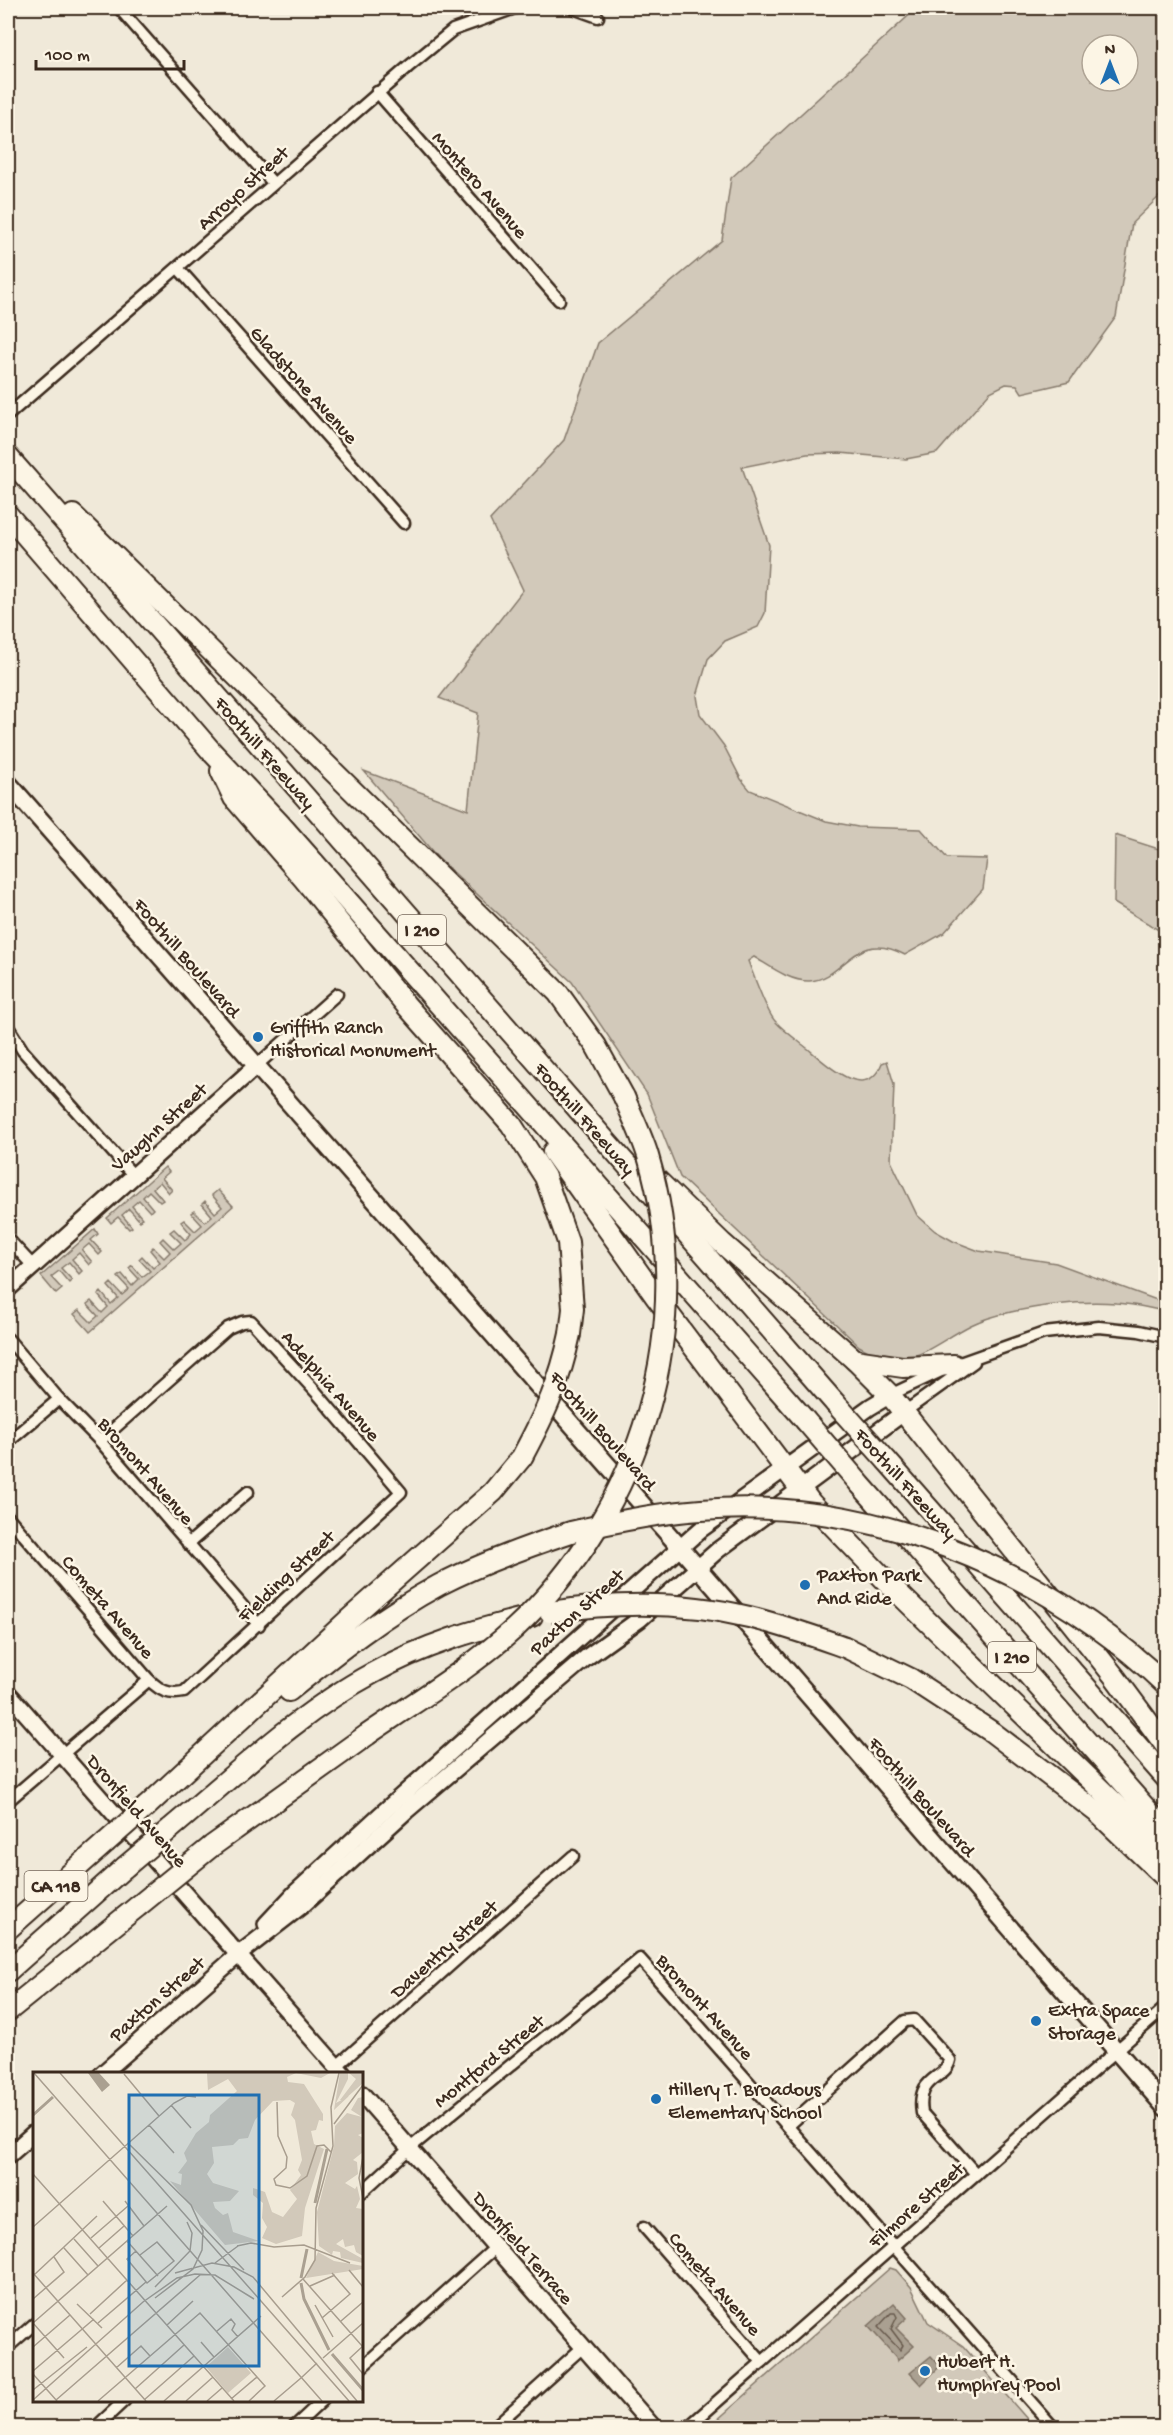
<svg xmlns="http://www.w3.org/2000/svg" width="1173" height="2435" viewBox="0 0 1173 2435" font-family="'Gochi Hand',sans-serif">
<rect width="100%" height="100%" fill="#f0e9d9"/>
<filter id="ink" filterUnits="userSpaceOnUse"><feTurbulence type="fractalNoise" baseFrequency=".0167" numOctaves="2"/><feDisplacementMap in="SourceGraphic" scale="12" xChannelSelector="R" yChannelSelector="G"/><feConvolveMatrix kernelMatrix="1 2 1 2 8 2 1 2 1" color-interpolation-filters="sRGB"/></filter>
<g filter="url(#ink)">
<g fill="#d2c9ba" stroke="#867a6c" stroke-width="1.5" fill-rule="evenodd">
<path d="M917 8H1165V191L1132 223 1116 317 1069 382 1022 393 1017 385 1006 384 990 392 937 453 906 459 840 453 807 454 742 467 769 545 765 613 758 627 725 641 708 659 697 696 700 714 724 746 741 779 750 790 826 821 858 827 921 829 947 858 987 859 983 889 944 933 905 955C854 927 845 980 809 981 789 981 771 967 754 957L748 961C754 976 766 1011 775 1021 784 1031 797 1040 807 1048 826 1064 866 1104 882 1063L887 1061 894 1084 891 1161 917 1215 935 1231 953 1241 979 1251 1056 1263 1165 1303V1311C1149 1308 1132 1304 1116 1303 1081 1300 1045 1305 1011 1312 998 1315 983 1319 971 1325 929 1346 907 1376 859 1346L680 1177 647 1094 572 982 438 858 364 771 468 810 478 713 439 698 523 590 490 520 564 440 598 343 722 240 731 178ZM1092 45H1128V81H1092Z"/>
<path d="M1115 835 1165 851V934L1114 903Z"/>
<path d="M165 1167 169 1172 162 1178 172 1190 169 1193 160 1182 153 1188 163 1200 160 1202 149 1191 143 1197 153 1209 150 1212 139 1200 132 1206 142 1218 140 1221 129 1209 122 1215 132 1227 129 1229 118 1217 111 1223 107 1218Z"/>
<path d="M218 1190 233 1206 90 1332 74 1314 79 1310 91 1322 98 1316 87 1304 91 1301 102 1313 108 1307 98 1295 101 1292 111 1304 118 1298 108 1286 111 1283 122 1295 129 1289 118 1277 122 1274 132 1286 139 1279 129 1268 132 1265 142 1277 150 1271 139 1259 142 1256 153 1268 160 1262 150 1250 153 1247 164 1258 170 1252 160 1241 163 1238 174 1249 181 1243 170 1232 174 1229 185 1240 191 1234 181 1222 184 1220 195 1231 202 1225 191 1213 194 1211 205 1222 212 1216 202 1204 205 1201 215 1213 222 1207 212 1195Z"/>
<path d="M95 1229 98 1234 91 1240 102 1252 99 1255 89 1244 82 1250 92 1262 89 1265 79 1253 72 1259 82 1271 79 1274 69 1262 61 1268 72 1280 69 1283 59 1271 51 1277 62 1289 56 1294 41 1276Z"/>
<path d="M890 2268 896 2270 911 2287 928 2322 963 2346 1034 2427 708 2428Z"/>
</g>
<g fill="#aaa091" stroke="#7e7163" stroke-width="1.5">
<path d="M894 2303 907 2318 896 2328 914 2346 897 2361 896 2357 868 2326Z"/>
<path d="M931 2356 940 2366 921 2385 910 2373Z"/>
</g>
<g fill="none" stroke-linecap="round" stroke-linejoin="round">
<path stroke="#67594c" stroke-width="1.5" d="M891 2313H895L897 2317 891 2329 903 2345 900 2350 878 2327Z"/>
<defs>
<g id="street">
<path d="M119 8 273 183"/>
<path d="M573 8 598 17"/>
<path d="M377 92 559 300"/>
<path d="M178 268 404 523"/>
<path d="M8 415 408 67 453 30 515 8"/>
<path d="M8 1027 23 1051 133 1175"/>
<path d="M256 1066 337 994"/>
<path d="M8 1239 33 1266"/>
<path d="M8 1339 59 1399 100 1441 259 1625"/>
<path d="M890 1395 954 1365 1044 1333 1099 1327 1139 1331 1166 1337"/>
<path d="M903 1413 974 1362"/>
<path d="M8 1442 59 1399"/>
<path d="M8 1517 149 1680C161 1691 168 1695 184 1692L401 1492 316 1392 251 1321 242 1322 228 1328 100 1441"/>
<path d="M188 1544 248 1492"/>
<path d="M8 1801 149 1680"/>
<path d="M337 2066 573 1856"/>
<path d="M788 2126 905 2021 914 2020 950 2060C946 2080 916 2075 922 2113L976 2174"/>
<path d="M362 2192 410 2148 640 1959 1054 2428"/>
<path d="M644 2227 762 2362"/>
<path d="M8 2347 34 2324"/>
<path d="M362 2367 496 2247"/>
<path d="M95 2428 125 2400"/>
<path d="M293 2428 323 2400"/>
<path d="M493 2428 583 2347"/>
<path d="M687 2428 1166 2007"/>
</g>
<g id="secondary">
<path d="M8 1289 256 1066"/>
<path d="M8 1693 343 2074"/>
<path d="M266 1924 295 1893 380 1815 700 1530 870 1407 890 1395"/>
<path d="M102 2074 238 1955 305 1903 406 1811 587 1657 640 1619 718 1550 903 1413"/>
<path d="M362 2094 654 2428"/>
<path d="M8 2156 34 2133"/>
</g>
<path id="primary" d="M8 783 698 1568 1166 2108"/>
<g id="highway">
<path d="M8 457 835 1403"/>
<path d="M8 515 212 752 280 824 805 1420"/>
<path d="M73 515 558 993 596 1046 624 1097"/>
<path d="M221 771 234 798 304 879 406 1005 511 1124 545 1177 568 1242 573 1309 570 1334"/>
<path d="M553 1152 656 1297 811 1503 889 1584 1166 1853"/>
<path d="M656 1179 722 1243 855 1360 890 1395 1114 1676 1166 1746"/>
<path d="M855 1360 903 1367 954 1365"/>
<path d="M887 1461 1166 1778"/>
<path d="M859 1483 1166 1831"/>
<path d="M845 1647 911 1679 992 1732 1098 1813 1166 1878"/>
<path d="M289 1691C337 1652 385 1614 439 1585 481 1563 526 1547 571 1532"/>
<path d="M147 1806 347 1621 493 1492 522 1457"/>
<path d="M170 1829C235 1775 298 1713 373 1673 423 1645 477 1629 532 1616"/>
<path d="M212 1846 367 1735"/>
<path d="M8 1929 105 1843"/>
<path d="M8 1971 125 1867"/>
<path d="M8 2011 137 1907"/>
</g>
</defs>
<use href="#street" stroke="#3b2a1e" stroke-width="15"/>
<use href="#secondary" stroke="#3b2a1e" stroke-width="20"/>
<use href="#primary" stroke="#3b2a1e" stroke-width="21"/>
<use href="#highway" stroke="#3b2a1e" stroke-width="24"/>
<use href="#street" stroke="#fcf5e5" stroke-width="10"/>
<use href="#secondary" stroke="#fcf5e5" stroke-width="15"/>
<use href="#primary" stroke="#fcf5e5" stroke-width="16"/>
<use href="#highway" stroke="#fcf5e5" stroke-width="20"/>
<defs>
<g id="highway-bridge">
<path d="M835 1403 887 1461"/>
<path d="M805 1420 859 1483"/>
<path d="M522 1457C545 1414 560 1382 570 1334"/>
<path d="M571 1532C613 1522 657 1513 701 1510 869 1496 1045 1569 1166 1685"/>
<path d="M550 1612C616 1602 683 1601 749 1617 782 1625 813 1636 845 1647"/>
<path d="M367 1735C416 1701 470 1669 514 1629 643 1509 698 1326 648 1156 642 1136 632 1116 624 1097"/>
<path d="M105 1843 147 1806"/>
<path d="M125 1867 170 1829"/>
<path d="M137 1907 212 1846"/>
</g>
</defs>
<use href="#highway-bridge" stroke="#3b2a1e" stroke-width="24" stroke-linecap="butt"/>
<use href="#highway-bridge" stroke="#fcf5e5" stroke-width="20"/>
</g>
</g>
<g fill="#1f6fb2" stroke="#fcf5e5" stroke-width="2">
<circle cx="258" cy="1037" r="6"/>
<circle cx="805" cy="1585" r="6"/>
<circle cx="1036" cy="2021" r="6"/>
<circle cx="656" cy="2099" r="6"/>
<circle cx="925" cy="2371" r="6"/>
</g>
<g text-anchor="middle" stroke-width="5" stroke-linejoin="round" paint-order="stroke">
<g fill="#fcf5e5" stroke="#75675a" stroke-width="1.5">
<rect x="398" y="915" width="48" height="30" rx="4.5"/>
<rect x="988" y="1642" width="48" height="30" rx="4.5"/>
<rect x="24.5" y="1871" width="63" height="30" rx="4.5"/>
</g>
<g font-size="18" font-weight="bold" fill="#3b2a1e">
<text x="422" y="936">I 210</text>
<text x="1012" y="1663">I 210</text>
<text x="56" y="1892">CA 118</text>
</g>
<g font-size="20" fill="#3b2a1e" stroke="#fcf5e5">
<text transform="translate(481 184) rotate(49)" y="7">Montero Avenue</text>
<text transform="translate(242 187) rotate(-42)" y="7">Arroyo Street</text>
<text transform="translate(305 384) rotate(48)" y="7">Gladstone Avenue</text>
<text transform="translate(266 752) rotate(49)" y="7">Foothill Freeway</text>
<text transform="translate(188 957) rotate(49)" y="7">Foothill Boulevard</text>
<text transform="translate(586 1118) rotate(49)" y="7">Foothill Freeway</text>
<text transform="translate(158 1126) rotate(-42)" y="7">Vaughn Street</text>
<text transform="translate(332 1385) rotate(49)" y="7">Adelphia Avenue</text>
<text transform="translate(604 1430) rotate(49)" y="7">Foothill Boulevard</text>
<text transform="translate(147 1470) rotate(49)" y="7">Bromont Avenue</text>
<text transform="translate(907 1483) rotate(48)" y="7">Foothill Freeway</text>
<text transform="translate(285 1575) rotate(-43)" y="7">Fielding Street</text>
<text transform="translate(109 1606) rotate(49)" y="7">Cometa Avenue</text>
<text transform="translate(576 1611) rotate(-42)" y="7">Paxton Street</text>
<text transform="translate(923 1796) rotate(49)" y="7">Foothill Boulevard</text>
<text transform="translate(138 1810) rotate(49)" y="7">Dronfield Avenue</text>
<text transform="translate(443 1948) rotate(-42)" y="7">Daventry Street</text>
<text transform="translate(156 1998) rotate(-41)" y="7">Paxton Street</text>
<text transform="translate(706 2006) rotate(48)" y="7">Bromont Avenue</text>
<text transform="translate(488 2060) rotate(-39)" y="7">Montford Street</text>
<text transform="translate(915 2204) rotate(-41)" y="7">Filmore Street</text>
<text transform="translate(524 2247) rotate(49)" y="7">Dronfield Terrace</text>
<text transform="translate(716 2283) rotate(49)" y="7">Cometa Avenue</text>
</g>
<g font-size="20" fill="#3b2a1e" stroke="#fcf5e5" text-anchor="start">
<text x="270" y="1033">Griffith Ranch<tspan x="270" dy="23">Historical Monument</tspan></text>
<text x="817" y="1581">Paxton Park<tspan x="817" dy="23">And Ride</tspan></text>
<text x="1048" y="2016">Extra Space<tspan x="1048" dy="23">Storage</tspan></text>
<text x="668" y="2095">Hillery T. Broadous<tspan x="668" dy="23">Elementary School</tspan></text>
<text x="937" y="2367">Hubert H.<tspan x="937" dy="23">Humphrey Pool</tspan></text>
</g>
</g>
<g transform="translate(33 2072)">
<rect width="330" height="330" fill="#f0e9d9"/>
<path d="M174 1H297L288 6 263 1 254 5 255 10 271 12 290 42V49L286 48 283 58 278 59 281 72 291 77 272 136 269 164 243 172 229 166 234 155 229 146 230 131 220 123V116L232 120 239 140 250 145 264 127 257 118 268 103 265 98 269 88 262 48 258 43 262 31 257 28 240 29 222 48 215 66 206 67 200 73 179 75 181 91 174 102 180 111 206 119 197 129 180 130 182 136 190 143 195 141 200 160 226 169 192 173 137 109 148 113 149 102 145 101 154 89 151 81 163 61 176 50 177 43 204 19 195 7 175 18ZM307 1H315V7L303 31 316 24 301 38ZM316 1H330V11L311 28H307L323 7ZM330 25V61L325 63 330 66V80L320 88 324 90 325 102 312 111 322 117 324 114 327 127 323 136 330 137V184L323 180 321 173 312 175 310 167 303 172 330 187V191L308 186 307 180 300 179 299 183 286 174 284 140 301 74 302 54 314 41 329 45 318 38 325 26ZM285 180 301 189 330 194V197L273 206ZM195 275 218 301 195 321 173 295Z" fill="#d2c9ba"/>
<path d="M55 1H66L77 13 69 20Z" fill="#aaa091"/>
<path fill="none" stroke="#aaa091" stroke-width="3" d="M0 43 20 25M282 131 294 77M268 206 274 177M268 211 271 227 296 278M299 282 330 318"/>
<path fill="none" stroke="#a89d8e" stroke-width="1.5" d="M1 1 289 329M27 1 316 329M91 2 126 44M244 30 245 64 254 85 253 96 241 107 243 113 257 116 274 104 284 74 291 73 298 80M138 33 158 56M301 52 330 13M116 53 141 81M97 73 158 133 170 159 169 178 160 197 122 226M330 85 326 106 330 126M0 102 201 329M70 129 100 164M92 129 111 154M168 153 211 198M0 155 141 31 154 24 163 25M58 166 95 134M41 167 65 194M94 169 125 204M204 174 218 171 241 175 271 173 317 191M31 176 55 203M66 176 91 154M103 179 94 187 114 211 141 189 124 170 107 183M182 191 205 174M316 198 330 215M0 201 113 329M142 201 179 191 201 195 220 205 324 329M1 203 64 144M270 207 330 275M277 214 302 203M122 215 157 179 159 161 154 150M249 225 272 205 282 188 283 136 300 74 298 35 306 1M0 227 31 200 21 185M44 232 69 256M282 233 300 265M57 242 94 208M289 246 317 222 299 201M308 249 330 230M0 251 134 134M0 251 31 286M65 251 113 210M134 253 160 229M184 259 198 247 202 252 199 258 205 265M168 270 181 285M330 274 317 286 330 302M0 275 37 243M290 286 330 251M83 296 108 274 117 284M0 299 61 247M0 302 24 329M268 306 284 291M102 317 151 273M0 318 54 275M198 327 224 305M0 328 110 230 144 206 162 202 182 203 221 227M23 328 167 203M111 328 161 284M65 329 167 241 232 314 216 329M131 329 228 244M153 329 180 305M174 329 189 316M241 329 268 306"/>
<path fill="#1f6fb2" fill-opacity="0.15" stroke="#1f6fb2" stroke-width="3" d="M96 23H226V294H96Z"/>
<rect width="330" height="330" fill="none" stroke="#3b2a1e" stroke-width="3"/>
</g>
<rect width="1173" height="2435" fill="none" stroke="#fcf5e5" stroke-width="30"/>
<rect x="15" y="15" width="1143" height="2405" fill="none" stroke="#3b2a1e" stroke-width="2" filter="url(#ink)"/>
<g transform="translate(1110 63)"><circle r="28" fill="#fcf5e5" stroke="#afa495" stroke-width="1.5"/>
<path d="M0-4.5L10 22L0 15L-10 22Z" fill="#1f6fb2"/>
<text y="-9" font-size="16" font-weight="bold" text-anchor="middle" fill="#3b2a1e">N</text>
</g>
<path d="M36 60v9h148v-9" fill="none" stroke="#3b2a1e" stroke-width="3"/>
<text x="45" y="60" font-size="18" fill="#3b2a1e" stroke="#fcf5e5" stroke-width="4.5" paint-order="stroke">100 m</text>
</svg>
